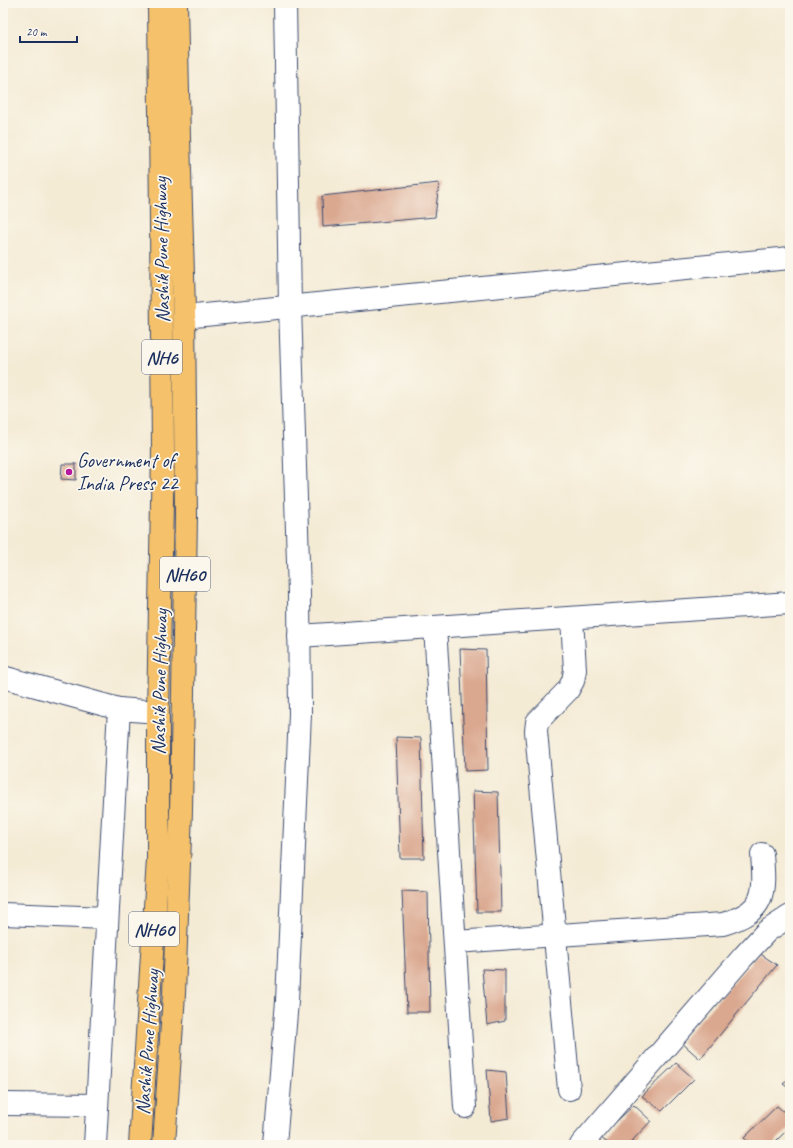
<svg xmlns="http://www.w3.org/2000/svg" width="793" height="1148" viewBox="0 0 793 1148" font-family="Caveat,sans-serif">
<rect width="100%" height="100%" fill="#fbf7ec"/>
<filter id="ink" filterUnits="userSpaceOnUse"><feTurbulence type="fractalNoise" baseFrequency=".025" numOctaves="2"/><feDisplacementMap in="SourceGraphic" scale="8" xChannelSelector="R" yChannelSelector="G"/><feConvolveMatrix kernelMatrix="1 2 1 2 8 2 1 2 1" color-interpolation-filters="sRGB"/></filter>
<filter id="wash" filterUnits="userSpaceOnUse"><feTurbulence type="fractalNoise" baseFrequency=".012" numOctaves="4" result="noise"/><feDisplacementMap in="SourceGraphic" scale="16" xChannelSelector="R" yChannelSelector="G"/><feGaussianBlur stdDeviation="0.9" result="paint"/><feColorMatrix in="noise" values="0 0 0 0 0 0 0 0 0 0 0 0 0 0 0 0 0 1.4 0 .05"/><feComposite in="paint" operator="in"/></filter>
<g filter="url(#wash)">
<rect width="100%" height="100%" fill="#f4ebd5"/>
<g id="blocks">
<g fill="#daa78f">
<path d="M439 183 435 217 323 227 322 196Z"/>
<path d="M62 464H76V480L61 479Z"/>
<path d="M460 649 486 650 488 770 465 771Z"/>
<path d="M396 737 421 738 424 858H400Z"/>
<path d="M473 791 498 792 501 912H477Z"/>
<path d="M402 891 428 892 430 1012H407Z"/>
<path d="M759 953 777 965 700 1059 681 1042Z"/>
<path d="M482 969 505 970V1021L487 1025Z"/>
<path d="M676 1063 694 1079 662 1111 642 1096Z"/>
<path d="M487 1070 506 1072 509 1118 491 1121Z"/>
<path d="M790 1078V1089L783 1084Z"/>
<path d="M634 1105 651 1121 628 1145H610L600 1137Z"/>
<path d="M777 1106 790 1117V1127L772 1145H752L744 1138Z"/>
</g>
</g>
</g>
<g filter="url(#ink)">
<use href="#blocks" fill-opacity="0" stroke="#3c4b70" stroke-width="1"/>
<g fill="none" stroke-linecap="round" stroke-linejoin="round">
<defs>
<g id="minor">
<path d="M184 317 790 258"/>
<path d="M435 627 465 1107"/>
<path d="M299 636 790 603"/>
<path d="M3 677 119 709"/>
<path d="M3 914 107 918"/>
<path d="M455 942 723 924C766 911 765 894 762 854"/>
<path d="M569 1089 536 731 537 722 568 690 573 681 575 670 572 618"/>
<path d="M3 1104 97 1105"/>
<path d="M95 1145 119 709 158 712"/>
<path d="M275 1145 287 1001 300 714 299 594 290 306 285 3"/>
<path d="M581 1145 743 957 767 931 790 916"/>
</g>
<g id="highway">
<path d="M140 1145 158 859V712L163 449 159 3"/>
<path d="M164 1145 174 994 181 811 186 516 184 309 179 137 176 3"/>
</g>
</defs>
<use href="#minor" stroke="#3c4b70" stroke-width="24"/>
<use href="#highway" stroke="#3c4b70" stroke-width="24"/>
<use href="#minor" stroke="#fff" stroke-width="22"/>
<use href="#highway" stroke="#f5c16b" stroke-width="22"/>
</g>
</g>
<circle fill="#b5179e" stroke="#fbf7ec" stroke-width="1.5" cx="69" cy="472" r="4"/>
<g text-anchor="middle" stroke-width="3.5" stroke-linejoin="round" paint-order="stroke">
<g fill="#fbf7ec" stroke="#5e6b89" stroke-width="1">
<rect x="142" y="340" width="40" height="34" rx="3"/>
<rect x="160" y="557" width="50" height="34" rx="3"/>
<rect x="129" y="912" width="50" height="34" rx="3"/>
</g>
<g font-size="19" font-weight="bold" fill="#1b2f5e">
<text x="162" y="364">NH6</text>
<text x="185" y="581">NH60</text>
<text x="154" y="936">NH60</text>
</g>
<g font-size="20" fill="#1b2f5e" stroke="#fbf7ec">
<text transform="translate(161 250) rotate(-91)" y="7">Nashik Pune Highway</text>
<text transform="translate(159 682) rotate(-89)" y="7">Nashik Pune Highway</text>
<text transform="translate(147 1042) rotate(-86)" y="7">Nashik Pune Highway</text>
</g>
<g font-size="20" fill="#1b2f5e" stroke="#fbf7ec" text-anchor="start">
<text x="77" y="467">Government of<tspan x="77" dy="23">India Press 22</tspan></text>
</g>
</g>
<rect width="793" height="1148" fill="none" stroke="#fbf7ec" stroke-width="16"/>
<path d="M20 36v6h57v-6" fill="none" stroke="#1b2f5e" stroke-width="2"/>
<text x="26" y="36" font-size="12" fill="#1b2f5e" stroke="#fbf7ec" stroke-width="3" paint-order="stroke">20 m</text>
</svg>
